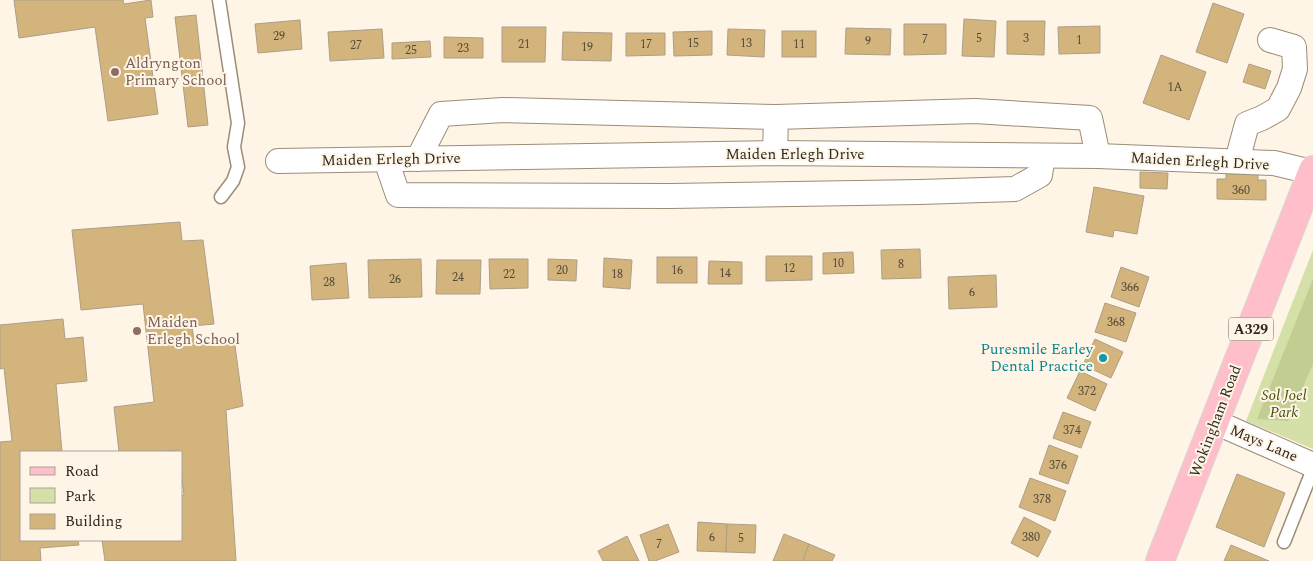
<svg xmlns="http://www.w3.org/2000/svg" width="1313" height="561" viewBox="0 0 1313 561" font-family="Spectral,serif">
<rect width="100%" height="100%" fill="#fef5e6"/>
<path fill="#d5dfa8" d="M1313 250V449L1246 421Z"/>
<path fill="#c2cd91" d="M1313 279V364L1288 421 1257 419Z"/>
<g fill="#d3b47d" stroke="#ac9f87">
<path d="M14 0H123L124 4 151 0 153 17 145 18 158 114 108 121 95 27 19 38Z"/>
<path d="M1213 3 1244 14 1227 63 1196 52Z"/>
<path d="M196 15 208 125 188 127 175 17Z"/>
<path d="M964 19 996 21 994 57 962 56Z"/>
<path d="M300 20 302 49 258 53 255 24Z"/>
<path d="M1007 21H1045L1044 55 1007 54Z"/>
<path d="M904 24H946V54L904 55Z"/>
<path d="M1100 26V53L1059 54 1058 27Z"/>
<path d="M502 27H546L545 62H502Z"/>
<path d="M846 28 891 29 890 55 845 54Z"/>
<path d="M382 29 384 58 330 61 328 32Z"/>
<path d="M728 29 765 30 764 57 727 55Z"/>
<path d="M712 31V55L674 56 673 32Z"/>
<rect x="782" y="31" width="34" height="26"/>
<path d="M563 32 612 33 611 61 562 60Z"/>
<path d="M626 33H665V55L626 56Z"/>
<path d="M444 37 483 38V58H444Z"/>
<path d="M430 41 431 57 392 59V43Z"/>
<path d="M1161 55 1206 72 1189 120 1143 103Z"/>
<path d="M1249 64 1271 71 1265 89 1243 82Z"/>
<path d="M1226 166H1258V180H1266V200L1217 199V179H1226Z"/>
<path d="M1140 172 1168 173 1167 189 1140 188Z"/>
<path d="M1094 187 1144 196 1137 234 1114 230 1113 237 1086 232Z"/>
<path d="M180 222 182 241 203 240 214 324 192 326 194 341 234 338 243 406 226 410 236 561H105L102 540H181V496L184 495 181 471V452H179V450L157 452H119L114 407 154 402 143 304 81 310 72 230Z"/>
<path d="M920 249 921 278 882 279 881 250Z"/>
<path d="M853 252 854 273 823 274V253Z"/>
<path d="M766 256H812V280L766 281Z"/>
<rect x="657" y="257" width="40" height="26"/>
<path d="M604 258 632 260 630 289 603 287Z"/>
<path d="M421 259 422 297 369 298 368 260Z"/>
<path d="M489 259H528V288L490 289Z"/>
<path d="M548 259 577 260 576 281 548 280Z"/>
<path d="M437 260H481L480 294H436Z"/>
<path d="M709 261 742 262V284H708Z"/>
<path d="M346 263 349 298 312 300 310 266Z"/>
<path d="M1121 267 1149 277 1139 307 1111 297Z"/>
<path d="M996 275 997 307 949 309 948 277Z"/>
<path d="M1105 303 1136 313 1126 342 1095 332Z"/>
<path d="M63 319 65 339 83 337 87 381 56 384 62 452H21V540H78L79 545 40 548 41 561H0V442L12 441 4 368 0 369V325Z"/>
<path d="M1095 339 1123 352 1111 378 1083 365Z"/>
<path d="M1080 371 1107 384 1095 411 1067 398Z"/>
<path d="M1063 412 1091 422 1081 448 1053 438Z"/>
<path d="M1049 445 1078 456 1068 484 1039 474Z"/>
<path d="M1237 474 1285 493 1264 547 1216 527Z"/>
<path d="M1030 478 1066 491 1055 521 1019 507Z"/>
<path d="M1024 517 1051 531 1038 557 1011 543Z"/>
<path d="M698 522 727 524 726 552 697 551Z"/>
<path d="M668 524 679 552 655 561H649L640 535Z"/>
<path d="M727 524 756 525 755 553 726 552Z"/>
<path d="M784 534 809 544 803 561H773Z"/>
<path d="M627 536 639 561H603L598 551Z"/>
<path d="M809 544 835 555 832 561H803Z"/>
<path d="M1231 545 1269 561H1224Z"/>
</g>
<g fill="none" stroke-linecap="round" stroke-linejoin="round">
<defs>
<g id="lane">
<path d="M219 0 238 123 234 147 238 167 233 181 221 197"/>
<path d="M1284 542 1313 469"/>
</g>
<g id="street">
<path d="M775 153 776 117 975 111 1090 118 1098 156"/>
<path d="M418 159 441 114 503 110 776 117"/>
<path d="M386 160 398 195 670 196 920 192 1015 189 1040 175 1043 156"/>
<path d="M278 161 775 153 1098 156 1274 163 1312 172"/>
<path d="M1237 161 1247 124 1262 118 1278 109 1289 88 1295 69 1294 47 1270 40"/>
<path d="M1215 422 1313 465"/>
</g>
<path id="primary" d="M1160 561 1313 170"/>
</defs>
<use href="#lane" stroke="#9b8d76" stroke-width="15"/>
<use href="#street" stroke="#9b8d76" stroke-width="26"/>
<use href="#primary" stroke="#d9d8d6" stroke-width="30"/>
<use href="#lane" stroke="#fff" stroke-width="12"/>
<use href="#street" stroke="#fff" stroke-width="24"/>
<use href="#primary" stroke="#febeca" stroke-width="28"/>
</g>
<g fill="#8d6e63" stroke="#fef5e6" stroke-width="2">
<circle cx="115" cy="72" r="5"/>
<circle cx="137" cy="331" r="5"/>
</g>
<circle fill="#0f9aa8" stroke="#fef5e6" stroke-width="2" cx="1103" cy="358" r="5"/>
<g text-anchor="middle" stroke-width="4" stroke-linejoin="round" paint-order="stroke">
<g font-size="12" fill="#564a36">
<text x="279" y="40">29</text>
<text x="979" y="42">5</text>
<text x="1026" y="42">3</text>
<text x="925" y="43">7</text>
<text x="1079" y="44">1</text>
<text x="868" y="45">9</text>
<text x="693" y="47">15</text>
<text x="746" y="47">13</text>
<text x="524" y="48">21</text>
<text x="646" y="48">17</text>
<text x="799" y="48">11</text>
<text x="356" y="49">27</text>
<text x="587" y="51">19</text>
<text x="463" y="52">23</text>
<text x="411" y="54">25</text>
<text x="1175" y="91">1A</text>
<text x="1241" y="194">360</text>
<text x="838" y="267">10</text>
<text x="901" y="268">8</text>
<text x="789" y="272">12</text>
<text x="562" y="274">20</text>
<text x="677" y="274">16</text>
<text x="725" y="277">14</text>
<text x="509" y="278">22</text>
<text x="617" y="278">18</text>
<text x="458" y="281">24</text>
<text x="395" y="283">26</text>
<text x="329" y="286">28</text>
<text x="1130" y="291">366</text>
<text x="972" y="296">6</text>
<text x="1116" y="326">368</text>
<text x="1087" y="395">372</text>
<text x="1072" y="434">374</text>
<text x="1058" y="469">376</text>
<text x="1042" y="503">378</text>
<text x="712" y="541">6</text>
<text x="1031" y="541">380</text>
<text x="741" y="542">5</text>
<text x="659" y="548">7</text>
</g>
<rect fill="#fef5e6" stroke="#6c655a" stroke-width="1" x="1228.5" y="317.5" width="45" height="23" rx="4"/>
<g font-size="14" font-weight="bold" fill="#2d271e">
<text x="1251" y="334">A329</text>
</g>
<g font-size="15" fill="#785e54" stroke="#fef5e6" text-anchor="start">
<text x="125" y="68">Aldryngton<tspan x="125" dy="17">Primary School</tspan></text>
<text x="147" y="327">Maiden<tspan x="147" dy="17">Erlegh School</tspan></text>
</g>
<g font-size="15" fill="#2d271e" stroke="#fef5e6">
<text x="795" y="159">Maiden Erlegh Drive</text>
<text transform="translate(391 159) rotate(-1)" y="5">Maiden Erlegh Drive</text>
<text transform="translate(1200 161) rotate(3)" y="5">Maiden Erlegh Drive</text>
<text transform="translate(1215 421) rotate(-69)" y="5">Wokingham Road</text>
<text transform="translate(1264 443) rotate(23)" y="5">Mays Lane</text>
</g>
<g font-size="15" fill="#0d838f" stroke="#fef5e6" text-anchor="end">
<text x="1093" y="354">Puresmile Earley<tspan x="1093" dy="17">Dental Practice</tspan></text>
</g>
<g font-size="15" font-style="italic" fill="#48500a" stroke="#fef5e6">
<text x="1284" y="400">Sol Joel<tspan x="1284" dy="17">Park</tspan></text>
</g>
</g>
<rect x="20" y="451" width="162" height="90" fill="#fef5e6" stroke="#aaa396"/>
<rect x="30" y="467" width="25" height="8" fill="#febeca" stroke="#aaa396"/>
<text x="65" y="476" font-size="15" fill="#2d271e">Road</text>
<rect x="30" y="488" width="25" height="15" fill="#d5dfa8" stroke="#aaa396"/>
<text x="65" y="501" font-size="15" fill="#2d271e">Park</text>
<rect x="30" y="514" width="25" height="15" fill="#d3b47d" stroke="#aaa396"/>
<text x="65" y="526" font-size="15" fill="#2d271e">Building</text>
</svg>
